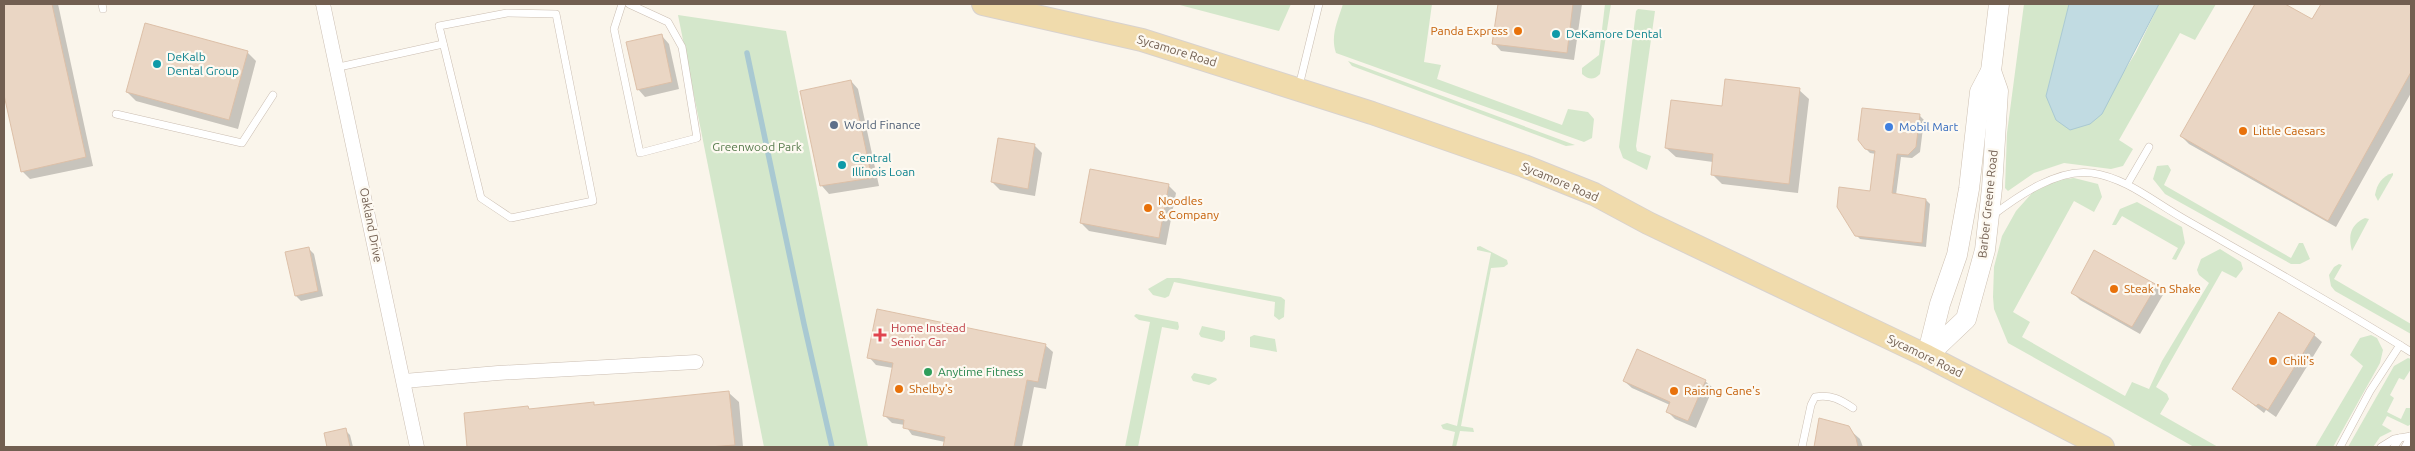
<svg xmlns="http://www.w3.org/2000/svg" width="2415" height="451" viewBox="0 0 2415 451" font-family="Ubuntu,sans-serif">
<rect width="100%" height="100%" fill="#faf5eb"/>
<g fill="#d4e7cb">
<path d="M1176 4H1291L1279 31Z"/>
<path d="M1343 4H1432L1424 62 1441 65 1437 79 1562 125 1568 109 1588 112 1594 119 1592 138 1584 142 1336 53C1330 36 1338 20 1343 4Z"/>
<path d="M1605 4H1611L1600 74C1594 80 1589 80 1582 74V68L1599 55Z"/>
<path d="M2024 4H2069L2046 96 2114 88 2136 52 2159 4H2216L2195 40 2180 33 2119 140 2133 149 2123 166 2111 169 2064 163 2034 173 2008 191 2005 188 2007 133Z"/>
<path d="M1638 9 1655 11 1636 146 1637 151 1651 156 1647 170 1623 158 1619 147 1636 11Z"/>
<path d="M678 15 786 31 868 447H764Z"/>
<path d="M1348 61 1575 145 1566 146 1352 66Z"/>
<path d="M2168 165 2171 170 2164 185 2291 258 2299 243H2303L2310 259 2300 264H2291L2165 194 2153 179 2157 166Z"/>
<path d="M2393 173V175L2378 201 2375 195C2377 184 2382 176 2393 173Z"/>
<path d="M2074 178 2098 184 2102 197 2094 212 2074 201 2013 312 2030 322 2022 337 2125 396 2132 382 2149 389 2162 361 2209 283 2199 275 2197 270 2201 259 2220 249 2241 262 2243 269 2236 278 2222 271 2156 387 2167 394 2169 399 2160 414 2218 447H2194L2008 343 1994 309 1993 297 1994 267 2002 236 2016 211 2033 192 2059 180Z"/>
<path d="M2137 202 2182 227 2185 243 2176 260 2172 259 2178 248 2122 216 2116 225H2112L2120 209Z"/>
<path d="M2365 218 2369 219 2352 251C2348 236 2350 225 2365 218Z"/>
<path d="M1480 246 1507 260 1508 264 1504 267 1491 268 1461 426 1473 428 1474 432 1460 431 1456 447H1452L1455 432 1443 429 1441 425 1447 423 1457 426 1491 253 1477 250V247Z"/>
<path d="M2339 264 2342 265 2334 279 2411 324V334L2335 291 2331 286 2329 275 2334 267Z"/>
<path d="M1167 278H1179L1281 297 1285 300 1284 317 1279 320 1274 316 1275 302 1174 282 1169 296 1165 298 1153 295 1148 289Z"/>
<path d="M1136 314 1178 322 1179 327 1178 330 1162 327 1138 447H1125L1150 322 1139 320 1134 316Z"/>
<path d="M1202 326 1225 331V339L1222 342 1201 337 1199 334Z"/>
<path d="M1254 335 1275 339 1277 352 1250 347V337Z"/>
<path d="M2371 335 2377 338 2383 350 2380 363 2333 447H2315L2363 366 2350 355 2360 338Z"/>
<path d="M2408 358 2411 359V369L2404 380 2399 378 2390 395 2394 398 2387 412 2401 419 2406 408H2411V424L2408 426 2387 416 2382 425 2392 431 2380 437 2373 447H2348L2394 366Z"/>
<path d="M1194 373 1216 378 1217 380 1209 385 1193 381 1191 377Z"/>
</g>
<path fill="#c1dbe2" stroke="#a9c9d2" d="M2069 4H2159L2102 114 2090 124 2070 130 2056 120 2046 96Z"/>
<g fill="#0003">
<path d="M13 4H58L93 166 30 179 22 171 4 90V6Z"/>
<path d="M1499 4H1582L1574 60 1501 51 1494 43Z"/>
<path d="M2256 4H2282L2313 21 2322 4H2411V93L2336 227 2189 144 2181 136Z"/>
<path d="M662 36 669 44 679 89 645 97 638 89Z"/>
<path d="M247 52 256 61 238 129 136 101 127 92Z"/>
<path d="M851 81 858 89 879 186 829 194 822 186 802 92Z"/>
<path d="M1799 90 1809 99 1798 193 1722 184 1712 174 1713 162 1676 157 1666 148 1723 107Z"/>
<path d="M1919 115 1924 120 1920 152 1912 158 1901 157 1896 195 1926 200 1930 204 1926 247 1860 239 1856 235 1871 192 1876 154 1870 153 1866 149Z"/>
<path d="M1034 145 1042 153 1035 196 1000 190 992 182Z"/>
<path d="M1168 185 1176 193 1166 245 1089 231 1081 223Z"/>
<path d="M308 248 314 254 323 296 301 301 296 296Z"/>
<path d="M2156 286 2164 293 2140 334 2080 300 2073 293Z"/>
<path d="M2314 335 2322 342 2276 417 2266 410 2264 413 2233 389Z"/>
<path d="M1045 345 1053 352 1046 389 1034 387 1022 447H944L945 442 912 435 905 425 892 423 884 415 893 368 876 365 869 357Z"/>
<path d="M1624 381H1705L1713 388 1696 428 1675 419 1667 411 1670 405 1632 388Z"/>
<path d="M729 393 739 402 743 447H468L465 414 528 408 530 410 593 404 596 406Z"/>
<path d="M1820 419 1851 431 1860 439 1863 447H1815Z"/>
<path d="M345 430 350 435 353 447H328L325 434Z"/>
</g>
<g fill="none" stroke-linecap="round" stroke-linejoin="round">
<path stroke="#a9c9d2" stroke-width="5.5" d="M747 53 804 324 832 447"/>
</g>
<g fill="#ead6c4" stroke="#ddc0a8">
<path d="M4 4H52L86 157 21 172 4 95Z"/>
<path d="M1498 4H1573L1567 53 1492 44Z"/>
<path d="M2255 4H2285L2312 19 2321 4H2411V72L2328 221 2180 136Z"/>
<path d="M145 23 248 51 229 120 126 92Z"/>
<path d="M662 34 672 82 637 90 626 42Z"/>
<path d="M1725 79 1800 88 1789 184 1711 175 1713 154 1665 148 1671 100 1722 106Z"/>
<path d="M851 80 872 178 820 186 800 91Z"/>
<path d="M1862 108 1920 114 1916 147 1908 155 1897 154 1892 193 1926 199 1922 243 1855 236 1837 207 1839 187 1870 191 1875 151 1865 149 1858 140Z"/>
<path d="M998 138 1035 144 1028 189 991 182Z"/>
<path d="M1090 169 1169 184 1159 238 1080 223Z"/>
<path d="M309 247 318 291 295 296 285 252Z"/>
<path d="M2094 250 2157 285 2132 327 2071 293Z"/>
<path d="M877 309 1046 344 1038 382 1027 380 1014 447H943L945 437 903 428 904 420 883 416 893 363 867 358Z"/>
<path d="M2279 312 2315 334 2268 410 2258 404 2256 406 2232 389Z"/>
<path d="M1637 349 1706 380 1688 421 1666 412 1670 402 1623 381Z"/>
<path d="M729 391 735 445 709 447H467L464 413 528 406 529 409 594 402V405Z"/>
<path d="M1819 418 1849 426 1856 438 1858 447H1814Z"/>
<path d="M346 428 350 447H327L324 433Z"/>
</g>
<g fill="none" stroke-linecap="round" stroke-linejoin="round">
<defs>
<g id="lane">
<path d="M102 4 103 9"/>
<path d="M622 4 614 29 640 153 697 138 682 47 668 22 629 4"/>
<path d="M507 13 556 14 593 201 511 218 481 198 439 26Z"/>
<path d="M339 67 443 44"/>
<path d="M1299 86 1319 4"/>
<path d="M116 114 242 143 273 95"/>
<path d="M2128 183 2149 147"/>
<path d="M1993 215C2018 196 2058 168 2092 173 2127 178 2155 203 2186 220 2261 263 2338 306 2411 352"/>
<path d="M1802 447 1811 405 1815 397C1831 394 1841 400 1853 408"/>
<path d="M2340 447 2370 391 2400 345"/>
<path d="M2381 447 2394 439 2411 436"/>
<path d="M2394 447 2400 438"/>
<path d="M2405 447 2411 436"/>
</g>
<g id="street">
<path d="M323 4 417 447"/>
<path d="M404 381 498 373 696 362"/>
</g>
<g id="secondary">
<path d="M1927 356 1940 304 1957 255 1969 189 1980 92 1991 71 1999 4"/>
<path d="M1927 356 1966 319 1985 250 1992 188 1998 91 1991 71"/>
</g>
<path id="primary" d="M983 4 1142 40 1372 113 1524 166 1594 194 1648 223 1927 356 2103 447"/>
</defs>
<use href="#lane" stroke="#cbbeb2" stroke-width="8"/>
<use href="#street" stroke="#cbbeb2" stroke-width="15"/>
<use href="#secondary" stroke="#cdbfb0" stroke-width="21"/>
<use href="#primary" stroke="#d8d2ce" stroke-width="24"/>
<use href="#lane" stroke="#fff" stroke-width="7"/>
<use href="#street" stroke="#fff" stroke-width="14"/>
<use href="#secondary" stroke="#fff" stroke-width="20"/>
<use href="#primary" stroke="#f0dbac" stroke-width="22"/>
</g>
<g fill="#e8710a" stroke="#fdf9f1" stroke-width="2">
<circle cx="1518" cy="31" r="5"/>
<circle cx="2243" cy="131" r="5"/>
<circle cx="1148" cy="208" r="5"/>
<circle cx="2114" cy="289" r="5"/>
<circle cx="2273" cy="361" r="5"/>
<circle cx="899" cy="389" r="5"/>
<circle cx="1674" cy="391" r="5"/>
</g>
<g fill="#0f9aa8" stroke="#fdf9f1" stroke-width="2">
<circle cx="1556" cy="34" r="5"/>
<circle cx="157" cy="64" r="5"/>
<circle cx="842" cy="165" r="5"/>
</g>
<circle fill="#5c6f8a" stroke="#fdf9f1" stroke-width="2" cx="834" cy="125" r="5"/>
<circle fill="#3f7fe0" stroke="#fdf9f1" stroke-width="2" cx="1889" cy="127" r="5"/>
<path fill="#e0444e" stroke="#fdf9f1" stroke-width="2" d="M877.5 327.5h5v5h5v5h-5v5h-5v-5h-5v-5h5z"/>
<circle fill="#2e9e5b" stroke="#fdf9f1" stroke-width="2" cx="928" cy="372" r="5"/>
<g text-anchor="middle" stroke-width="4.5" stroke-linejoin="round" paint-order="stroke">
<g font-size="12" fill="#c56008" stroke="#fdf9f1" text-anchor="start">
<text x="1508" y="35" text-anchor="end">Panda Express</text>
<text x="2253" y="135">Little Caesars</text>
<text x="1158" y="205">Noodles<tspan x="1158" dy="14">&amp; Company</tspan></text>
<text x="2124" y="293">Steak 'n Shake</text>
<text x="2283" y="365">Chili's</text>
<text x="909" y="393">Shelby's</text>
<text x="1684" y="395">Raising Cane's</text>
</g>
<g font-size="12" fill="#0d838f" stroke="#fdf9f1" text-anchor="start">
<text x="1566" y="38">DeKamore Dental</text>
<text x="167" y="61">DeKalb<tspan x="167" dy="14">Dental Group</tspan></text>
<text x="852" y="162">Central<tspan x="852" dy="14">Illinois Loan</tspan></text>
</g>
<g font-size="12" fill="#725f51" stroke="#fdf9f1">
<text transform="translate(1177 51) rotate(17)" y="4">Sycamore Road</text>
<text transform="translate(1560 182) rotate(23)" y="4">Sycamore Road</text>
<text transform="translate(1988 204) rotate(-84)" y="4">Barber Greene Road</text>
<text transform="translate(371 225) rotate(79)" y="4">Oakland Drive</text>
<text transform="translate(1925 356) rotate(26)" y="4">Sycamore Road</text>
</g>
<g font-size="12" fill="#4e5e75" stroke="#fdf9f1" text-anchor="start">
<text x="844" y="129">World Finance</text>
</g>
<g font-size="12" fill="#366cbe" stroke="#fdf9f1" text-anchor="start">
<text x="1899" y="131">Mobil Mart</text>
</g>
<g font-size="12" fill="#587c4e" stroke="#fdf9f1">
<text x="757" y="151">Greenwood Park</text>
</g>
<g font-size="12" fill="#be3a42" stroke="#fdf9f1" text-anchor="start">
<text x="891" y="332">Home Instead<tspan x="891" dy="14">Senior Car</tspan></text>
</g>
<g font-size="12" fill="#27864d" stroke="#fdf9f1" text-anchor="start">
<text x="938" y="376">Anytime Fitness</text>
</g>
</g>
<rect width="2415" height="451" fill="none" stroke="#725f51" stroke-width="10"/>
</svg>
